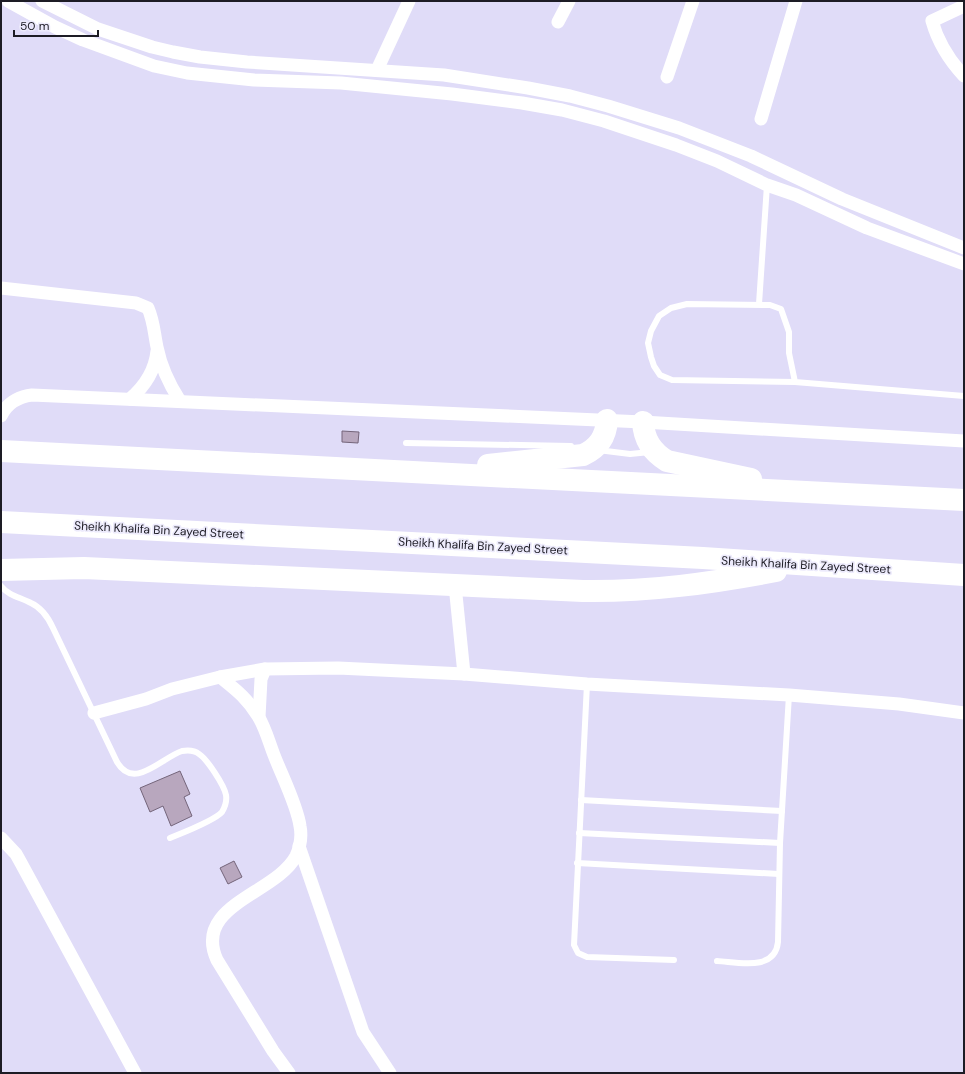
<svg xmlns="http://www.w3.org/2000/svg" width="965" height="1074" viewBox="0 0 965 1074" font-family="'DM Sans',sans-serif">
<rect width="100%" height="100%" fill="#e0dcf8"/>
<g fill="#b8a7be" stroke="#74657a">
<path d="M342 431 359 432 358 443 342 442Z"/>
<path d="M180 771 190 794 184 797 192 816 171 826 163 806 150 812 140 788Z"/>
<path d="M234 861 242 877 228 884 220 868Z"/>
</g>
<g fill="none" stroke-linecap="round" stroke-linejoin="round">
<g stroke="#fff" stroke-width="6">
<path d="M759 304 767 185"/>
<path d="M795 382 789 353V332L781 309 770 305 687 304 671 308 659 316 651 331 648 343 651 357 654 366 660 375 672 380 795 382 964 396"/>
<path d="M406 443 571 446"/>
<path d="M598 450 630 454 650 452"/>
<path d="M1 586C9 596 20 597 31 603 42 608 48 617 53 628L117 762C134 791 161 758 182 751 188 750 194 750 199 754 207 759 224 785 226 795 227 801 225 807 222 812 214 821 182 833 170 838"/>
<path d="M587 684 574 945 578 953 587 957 674 960"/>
<path d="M581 800 782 811"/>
<path d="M579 833 780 843"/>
<path d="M577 863 779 874"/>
<path d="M717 961C737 962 775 972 778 942L780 843 789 695"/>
</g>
<g stroke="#fff" stroke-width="13">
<path d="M8 1 55 27 83 40 154 66 187 73 254 80 341 83 452 94 522 103 562 110 604 121 676 145 717 161 767 185 796 195 867 228 964 264"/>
<path d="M42 1 98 29 152 47 173 52 200 57 247 62 444 75 528 88 570 96 608 106 679 128 751 156 842 199 964 248"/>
<path d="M964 6 932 21C938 42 949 60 964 76"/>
<path d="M558 22 569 1"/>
<path d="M377 70 409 1"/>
<path d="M667 77 693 1"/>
<path d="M761 119 796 1"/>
<path d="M1 288 136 303 148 308C154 322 154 333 157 347 161 367 169 384 180 401"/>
<path d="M130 399C145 386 155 371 157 351"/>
<path d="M1 416C7 403 17 397 32 395L643 422 964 441"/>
<path d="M455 585 464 674"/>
<path d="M220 677C236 690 246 697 258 716 265 727 269 742 274 755 282 776 297 805 300 826 302 836 300 847 296 856 276 894 192 905 217 960L273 1051 289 1073"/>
<path d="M94 713 146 699 172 689 220 677 265 669 338 668 464 674 587 684 789 695 899 704 964 713"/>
<path d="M259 717 261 679 265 669"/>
<path d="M1 838 16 854 21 863 135 1073"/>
<path d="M299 846 363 1032 390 1073"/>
</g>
<g stroke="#fff" stroke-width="22">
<path d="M643 422C644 440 652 452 667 461L751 479"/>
<path d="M1 451 964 500"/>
<path d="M488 465 583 455C598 448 606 437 607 420"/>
<path d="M1 522 703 558 964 575"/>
<path d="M1 570 84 568 583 591C649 592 712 583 776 571"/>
</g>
</g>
<g text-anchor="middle" stroke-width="3.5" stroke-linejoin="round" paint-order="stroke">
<g font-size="12" fill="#1d1c25" stroke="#edebfc">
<text transform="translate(159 530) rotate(3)" y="4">Sheikh Khalifa Bin Zayed Street</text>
<text transform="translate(483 546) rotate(3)" y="4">Sheikh Khalifa Bin Zayed Street</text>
<text transform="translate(806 565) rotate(3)" y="4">Sheikh Khalifa Bin Zayed Street</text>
</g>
</g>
<rect width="965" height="1074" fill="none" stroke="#1d1c25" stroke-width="4"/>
<path d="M14 30v6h84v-6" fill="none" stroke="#1d1c25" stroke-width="2"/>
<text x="20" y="30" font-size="12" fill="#1d1c25" stroke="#edebfc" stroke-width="3" paint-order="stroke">50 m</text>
</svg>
